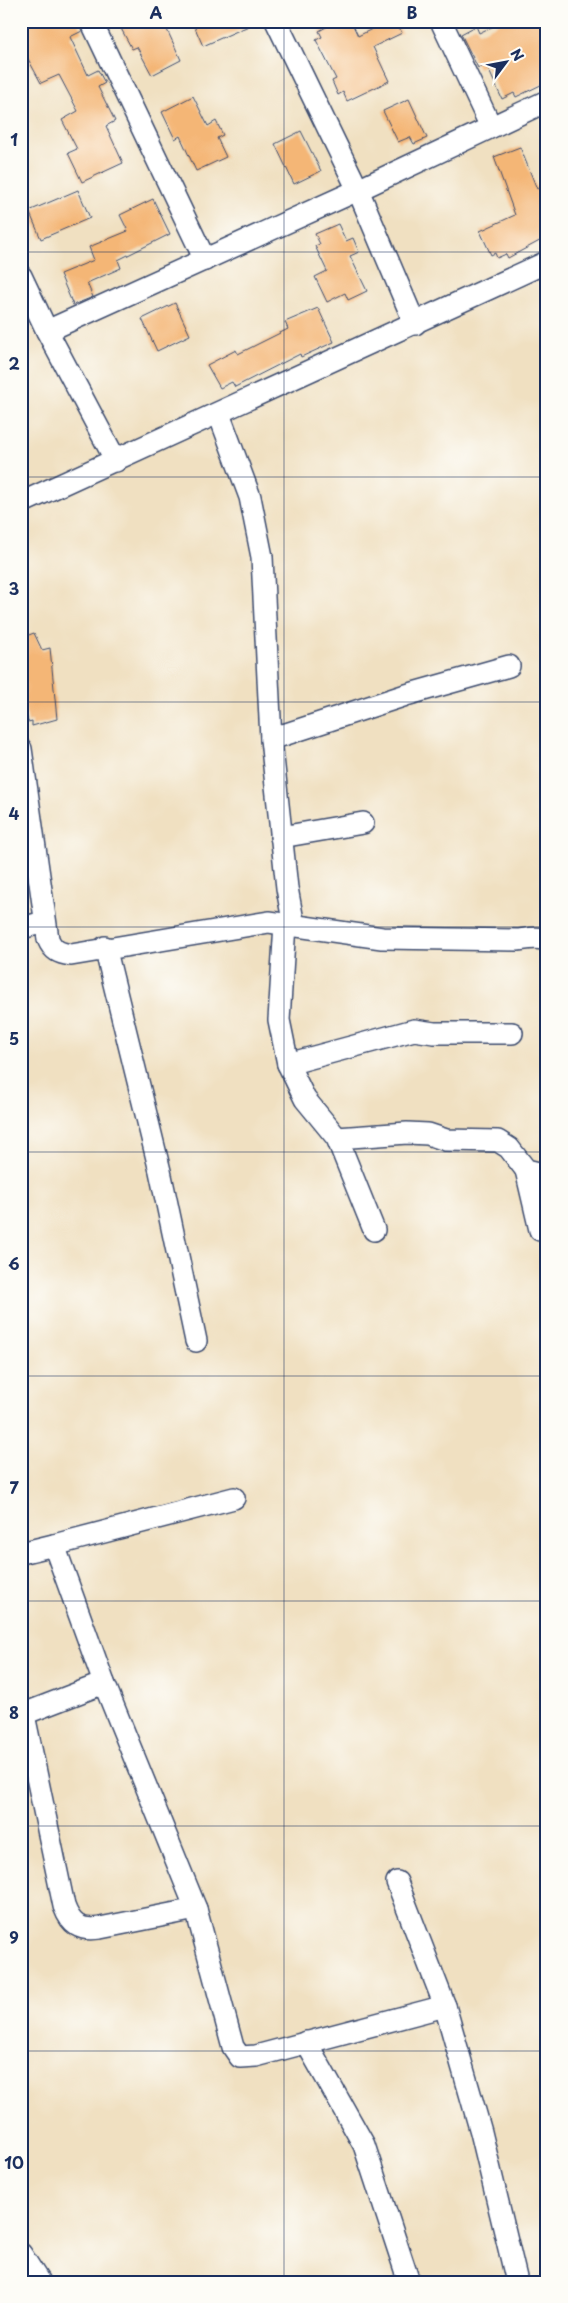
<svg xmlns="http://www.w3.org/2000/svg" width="568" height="2303" viewBox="0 0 568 2303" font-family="'Playpen Sans',sans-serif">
<rect width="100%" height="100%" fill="#fdfcf7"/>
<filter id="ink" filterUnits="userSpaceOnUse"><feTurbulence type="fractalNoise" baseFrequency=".02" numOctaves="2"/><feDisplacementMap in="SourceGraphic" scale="10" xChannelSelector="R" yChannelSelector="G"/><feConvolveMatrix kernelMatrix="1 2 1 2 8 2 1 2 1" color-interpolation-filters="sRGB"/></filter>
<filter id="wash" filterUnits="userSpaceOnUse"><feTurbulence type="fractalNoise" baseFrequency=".0096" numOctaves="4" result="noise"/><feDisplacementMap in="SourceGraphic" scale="20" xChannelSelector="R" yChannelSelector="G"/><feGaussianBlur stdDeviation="1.12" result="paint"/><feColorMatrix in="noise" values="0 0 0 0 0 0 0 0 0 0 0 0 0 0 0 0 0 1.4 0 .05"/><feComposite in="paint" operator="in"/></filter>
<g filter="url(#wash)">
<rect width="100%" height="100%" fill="#f0e0c1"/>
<g id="blocks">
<g fill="#f4b676">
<path d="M21 21H77L82 31 70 37 88 75 98 70 105 83 98 87 115 121 106 126 123 163 82 182 68 153 77 149 62 120 78 111 59 75 41 83 21 46Z"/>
<path d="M117 21H163L181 60 152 75 137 47 132 49Z"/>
<path d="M192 21H260L203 46Z"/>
<path d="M337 21H351L358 36 388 21H396L402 33 373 47 389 81 347 101 343 92 338 95 332 81 336 79 316 40 322 37 319 31Z"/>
<path d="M504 21H547V82L516 97 514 93 502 99 486 64 478 68 461 34 476 26 479 33Z"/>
<path d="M193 96 208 126 216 121 223 135 217 138 226 157 196 171 180 136 175 139 162 112Z"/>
<path d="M409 99 427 138 414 144 410 137 398 142 383 111Z"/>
<path d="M301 131 321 171 294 184 275 144Z"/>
<path d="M520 147 537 189 542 187 547 197V237L508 258 506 254 497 258 495 253 491 255 480 231 515 215 494 157Z"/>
<path d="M78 190 90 218 41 239 29 211Z"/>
<path d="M153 199 170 234 118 260 121 268 87 283 93 297 73 305 60 274 94 260 89 247 128 231 120 215Z"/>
<path d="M338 224 346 241 353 238 359 252 350 256 367 291 348 300 345 293 327 302 315 277 327 271 315 246 320 244 315 234Z"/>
<path d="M175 303 190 335 157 351 142 319Z"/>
<path d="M318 308 334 342 301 357 300 354 235 387 232 382 220 388 207 365 236 350 238 354 288 329 285 322Z"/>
<path d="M34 633 42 650 50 648 57 719 32 726V721L28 722 21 692V638Z"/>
</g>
</g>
</g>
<g filter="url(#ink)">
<use href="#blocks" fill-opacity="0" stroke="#3b4a6d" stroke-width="1"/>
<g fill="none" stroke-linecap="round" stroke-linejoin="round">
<defs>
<g id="minor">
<path d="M91 21 205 260"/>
<path d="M276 21 358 190 415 324"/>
<path d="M441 21 491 127"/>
<path d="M21 276 47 331 116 461"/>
<path d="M47 331 358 190 547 101"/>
<path d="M219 414 250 497 262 557 271 739 287 888 294 926"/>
<path d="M21 503 547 262"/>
<path d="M271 739 406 695 509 666"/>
<path d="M21 749 48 939C53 951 59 953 71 955L269 922 382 938 517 940C527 939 539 936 547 941"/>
<path d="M281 837 363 823"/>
<path d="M285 924 279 1020 288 1064 305 1099 337 1138 374 1230"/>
<path d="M21 928 45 922"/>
<path d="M105 947 160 1171 196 1341"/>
<path d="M288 1064 414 1030 434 1033H512"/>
<path d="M337 1138 407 1133 428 1134 446 1140 498 1141 509 1148 526 1170 547 1175"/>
<path d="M526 1170 540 1230"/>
<path d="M54 1545 234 1498"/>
<path d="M21 1553 54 1545 104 1683 196 1909 233 2047 240 2057 256 2056 445 2006"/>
<path d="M21 1715 104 1683"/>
<path d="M24 1715 64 1906C71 1925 80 1931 100 1928L196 1909"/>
<path d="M397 1882 445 2006 481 2132 517 2282"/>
<path d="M306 2042 364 2145 409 2282"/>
<path d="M21 2254 39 2282"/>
</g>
</defs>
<use href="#minor" stroke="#3b4a6d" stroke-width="24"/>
<use href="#minor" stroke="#fff" stroke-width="21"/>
</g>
</g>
<path fill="none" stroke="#1b2f5e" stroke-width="1" stroke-opacity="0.55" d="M284 21V2282M21 252H547M21 477H547M21 702H547M21 927H547M21 1152H547M21 1376H547M21 1601H547M21 1826H547M21 2051H547"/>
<rect width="568" height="2303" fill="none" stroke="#fdfcf7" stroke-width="55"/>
<g transform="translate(506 62) rotate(58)" stroke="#fdfcf7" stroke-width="4" paint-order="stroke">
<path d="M0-4L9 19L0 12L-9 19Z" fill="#1b2f5e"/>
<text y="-8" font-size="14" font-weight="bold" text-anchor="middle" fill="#1b2f5e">N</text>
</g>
<rect x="28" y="28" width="512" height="2248" fill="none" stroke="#1b2f5e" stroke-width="2"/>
<g font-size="16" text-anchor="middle" font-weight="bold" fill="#1b2f5e">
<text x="156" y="19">A</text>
<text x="412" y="19">B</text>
<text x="14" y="146">1</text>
<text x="14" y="370">2</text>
<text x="14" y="595">3</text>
<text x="14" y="820">4</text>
<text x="14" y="1045">5</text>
<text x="14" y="1270">6</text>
<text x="14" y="1494">7</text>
<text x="14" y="1719">8</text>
<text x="14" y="1944">9</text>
<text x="14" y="2169">10</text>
</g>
</svg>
